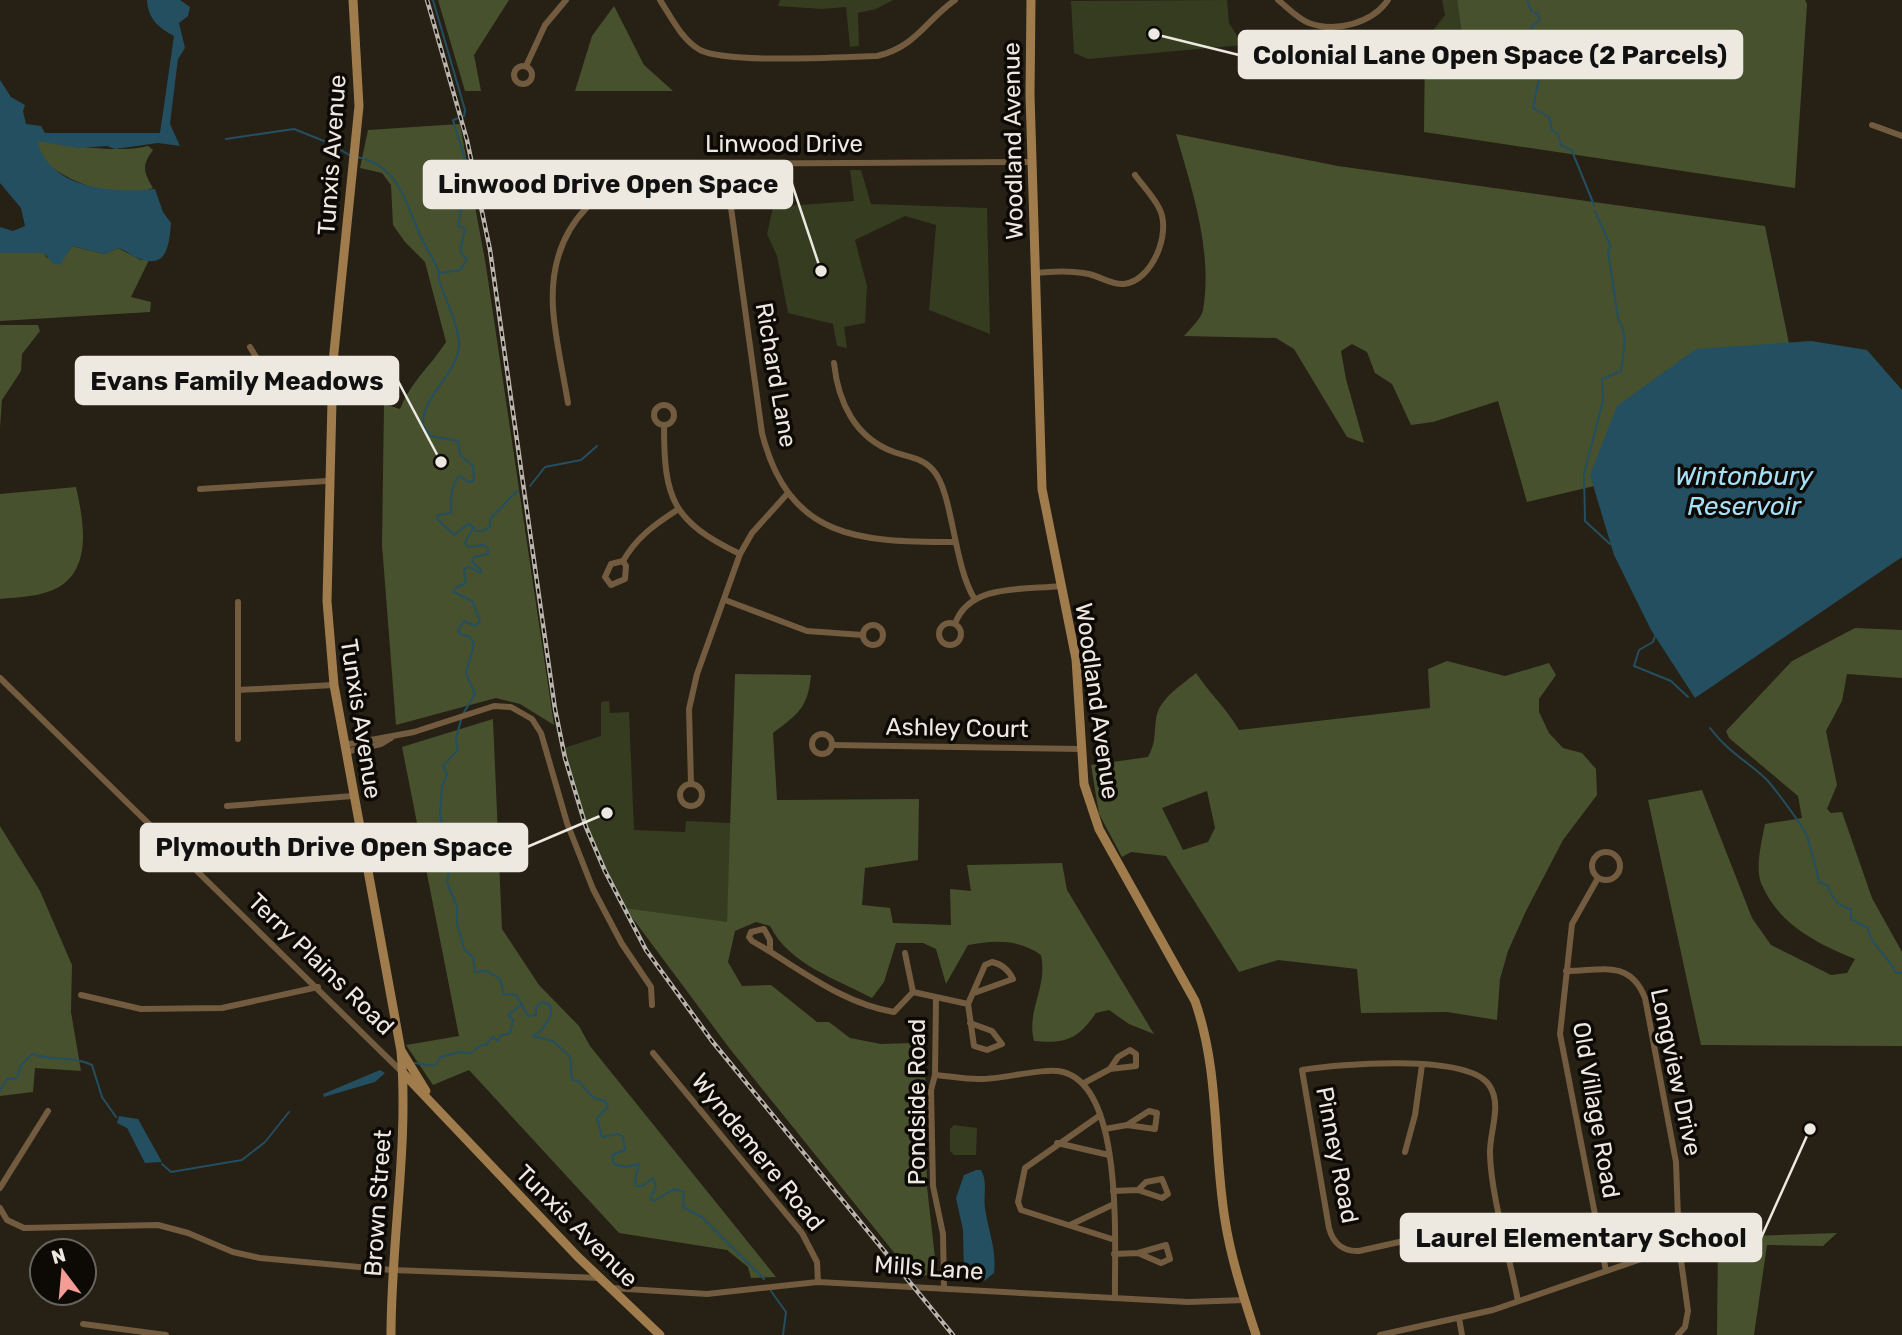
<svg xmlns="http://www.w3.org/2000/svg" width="1902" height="1335" viewBox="0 0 1902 1335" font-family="Rubik,sans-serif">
<rect width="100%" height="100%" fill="#262015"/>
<g fill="#353c20">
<path d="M780 0H893L876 9 858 13 859 46 850 47 846 7 822 9 778 6Z"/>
<path d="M1227 0 1229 23 1243 45 1088 59 1074 53 1071 1Z"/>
<path d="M1442 0H1457L1463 41H1425L1445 15Z"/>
<path d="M850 170H861L871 204 987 208 990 334 929 310 936 225 905 216 855 240 867 286 865 323 844 327 847 348 837 346 833 324 788 313 777 256 767 234 773 207 854 201Z"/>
<path d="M609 701 610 713 629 712 634 830 685 832 686 821 731 823 727 923 625 908 586 827 564 748 601 736V702Z"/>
<path d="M954 1125 977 1128 976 1155H954L950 1151V1129Z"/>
</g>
<g fill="#48512e" fill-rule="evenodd">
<path d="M438 0H509L474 55 481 91H465Z"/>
<path d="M1457 0H1805L1807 4 1795 188 1424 132 1425 41H1463Z"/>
<path d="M614 6 644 65 673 91H575L592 36Z"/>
<path d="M460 124 486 266 554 725 520 704 496 698 396 725 382 545 384 404 400 409C412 380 430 367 446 342L425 262 405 242 393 225 391 185 382 173 360 168 368 130Z"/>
<path d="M1176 134 1338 166 1765 226 1805 422 1628 478 1527 502 1498 401 1433 422 1411 425 1392 384 1375 373 1367 352 1352 344 1341 351 1346 379 1364 443 1347 437 1294 349 1276 338 1184 336C1190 329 1201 319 1203 310 1213 251 1192 190 1176 134Z"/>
<path d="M44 140C72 147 120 153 148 146L153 150C141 166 144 172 153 188 121 203 68 183 44 161 39 157 38 147 37 141Z"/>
<path d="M72 246 105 254 118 248 141 260H149L131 297 151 302 150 312 0 321V253H44L47 258 66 255Z"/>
<path d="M0 325H38L40 331 22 354 21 371 2 400 0 428Z"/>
<path d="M76 487C83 518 93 567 59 587 42 597 18 597 0 599V494Z"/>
<path d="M1855 628 1902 630V678L1847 674 1842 701 1826 731 1837 785 1827 809 1831 813 1842 812 1872 898 1902 952V1046L1701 1045 1648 800 1702 790 1752 918 1771 945 1831 975 1847 973 1855 959C1816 943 1778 924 1761 883 1755 867 1762 840 1765 824L1802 818 1798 796 1729 738 1726 731 1792 661Z"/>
<path d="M1447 661 1505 676 1549 663 1556 675 1539 699V712L1549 733 1563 748 1582 753 1596 769 1597 795 1563 840 1526 911 1508 951 1500 979 1497 1020 1447 1012 1361 1013 1357 969 1278 960 1239 972 1166 856 1131 852 1122 857 1099 814 1091 765 1148 757C1156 742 1154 735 1156 719 1158 699 1182 685 1196 673 1210 694 1227 709 1239 730L1430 708 1428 669ZM1207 791 1215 828 1208 842 1183 850 1162 808Z"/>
<path d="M735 674 811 675C808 708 798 714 773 733L777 800 919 799 918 860 865 868 862 905 890 908 893 923 951 925 950 889 971 891 967 865 1062 863 1067 890 1154 1034 1129 1024 1109 1010 1096 1013C1078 1039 1066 1044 1034 1041 1026 1010 1048 988 1041 955 1018 939 995 940 968 945L946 984 936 949 923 943H896L884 982 872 998C836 979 789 964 770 926L756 922 735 931 728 962 742 986 771 985 817 1022H829L850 1038 881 1044 912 1043 925 1054 927 1187 937 1275 913 1276 730 1049 625 908 727 922Z"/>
<path d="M493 719 502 929 539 985 579 1026 590 1046 776 1277 751 1278 748 1267 727 1250 619 1233 469 1070 433 1085 406 1045 459 1036 402 747Z"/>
<path d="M0 826 40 891 72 965 71 1012 81 1071 35 1068 33 1092 0 1096Z"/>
<path d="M1837 1233 1823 1246 1767 1245 1754 1335H1717L1718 1237Z"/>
</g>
<g fill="#234f60">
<path d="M147 0H180L190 7 188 16 179 23 185 48 178 59 170 124 180 146 158 143 115 149 107 146 78 148 37 141C50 190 113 193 155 189L163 212 171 223C169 246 167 270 138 258 131 256 126 250 118 248L105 254 72 246 60 265 52 263 44 253H0V227L13 231 25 226 21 208 0 183V80L11 97 25 105 23 111 26 124 41 126 45 133H160L174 36C159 28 148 19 147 0Z"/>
<path d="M1811 341 1867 350 1902 390V557L1695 698 1651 630 1614 555 1590 475 1617 406 1696 349Z"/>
<path d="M380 1070 385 1073 375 1082 324 1097 323 1094Z"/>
<path d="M119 1116 138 1119 162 1162 145 1163 127 1128 117 1123Z"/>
<path d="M976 1170H981C988 1182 983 1195 985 1208 988 1231 997 1249 994 1273L984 1281 964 1276 963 1230 956 1198 964 1175Z"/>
</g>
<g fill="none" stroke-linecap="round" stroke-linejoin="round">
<g stroke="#234f60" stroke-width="2">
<path d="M433 0 465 110 464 116 453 120 468 170 458 226 465 229 460 252 467 259 460 270 439 273 438 277C444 297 459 325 459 345 458 374 422 395 423 425L431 436 458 441 460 455 473 466 474 481 468 482 460 476C449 486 452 500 451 513L438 515 437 519 454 535 468 524 474 527 465 543 468 547 483 545 488 548V554L474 557 472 562 481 570 480 573 468 566 464 570 466 583 455 588 454 592 472 601 480 621 475 626 464 621 458 630 460 634 470 637 474 644 466 673 475 694 463 714"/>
<path d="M1527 0 1531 11 1538 14 1540 20 1532 26 1527 54 1541 69 1533 108 1549 117 1552 130 1558 134 1561 145 1572 151 1594 205"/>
<path d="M226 139 294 129 329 143 351 156"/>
<path d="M357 157C397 165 405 199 419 233 425 246 433 258 439 272"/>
<path d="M1595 211 1611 247 1608 251 1618 319C1629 335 1623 353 1621 371L1602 379 1603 401 1584 474 1585 521 1610 544"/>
<path d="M530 486 545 467 581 460 597 446"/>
<path d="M475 531H482L490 527V519L518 490"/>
<path d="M1655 636 1653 642 1639 650 1634 666 1671 681 1688 697"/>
<path d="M461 720 456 738 458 750 443 766 447 774 442 787 440 815 450 860 447 883 457 906V923L464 949 473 957 475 972 487 971 500 979 504 994 516 995 528 1016 536 1015V1007L542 1002 550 1005 551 1015 542 1030 533 1036 553 1041 570 1057 572 1080 578 1081 594 1098 605 1101 608 1107 597 1118 602 1137 618 1134 623 1137 625 1150 612 1155 614 1164 625 1167 639 1164 635 1179 637 1186H642L653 1178 656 1187 650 1199 654 1201 674 1189 684 1192 683 1207 702 1217 764 1279"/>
<path d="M1710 728C1730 754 1745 759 1766 779 1773 786 1805 829 1807 836 1811 851 1816 866 1819 882L1828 886C1832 898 1838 907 1851 909V919L1868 928C1870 946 1888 955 1896 973H1902"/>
<path d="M415 1063 434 1066 441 1057 459 1052 471 1053 481 1045H486L493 1037 498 1041 500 1036 510 1033 513 1020 508 1015 522 1004"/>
<path d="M0 1090 7 1079 17 1078 21 1065 32 1054C51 1061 75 1056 92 1065L102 1097 116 1117"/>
<path d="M162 1164 171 1172 242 1160 265 1142 289 1112"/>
<path d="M771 1291 786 1312 783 1335"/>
</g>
<g stroke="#725b3e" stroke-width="6">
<path d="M660 0C671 17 682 40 700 50 728 64 840 57 877 56 916 47 925 21 955 0"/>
<path d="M1278 0C1287 7 1298 19 1309 23 1336 33 1372 23 1388 0"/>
<circle cx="523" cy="75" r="9"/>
<path d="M526 66 545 25 566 0"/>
<path d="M1872 125 1902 136"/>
<path d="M725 164 762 433C789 540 860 542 954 542"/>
<path d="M525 173C560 159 578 166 604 191"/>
<path d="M1035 273C1053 271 1071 270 1089 274 1101 277 1112 285 1124 284 1152 281 1171 234 1160 210 1155 198 1143 186 1135 175"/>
<path d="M250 347 259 362 267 364 333 362"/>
<path d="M834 363C838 402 855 438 894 452 908 457 923 458 933 470 953 492 953 563 974 598"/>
<path d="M568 403C563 372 555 339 553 308 548 223 605 172 685 164L1032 162"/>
<circle cx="664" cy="415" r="10"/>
<path d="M664 425C664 499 672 521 740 554"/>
<path d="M200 489 327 481"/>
<path d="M623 561 626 566 625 579 611 585 605 577 611 564 623 561C637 537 654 525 677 510"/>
<path d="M725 600 807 631 863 635"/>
<circle cx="950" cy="634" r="11"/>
<path d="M955 624C969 583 1026 590 1061 586"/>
<circle cx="873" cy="635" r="10"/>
<path d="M0 678 402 1072"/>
<path d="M238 690 334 685"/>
<circle cx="822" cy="744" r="10"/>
<path d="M238 739V602"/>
<path d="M344 745 414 732 494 706 511 707 532 719 541 733 567 823 593 889 622 944 651 987 652 1005"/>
<path d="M832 745 1081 749"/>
<path d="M345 752 381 744 391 738"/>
<path d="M691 784 689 709 697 674 740 554 752 533 788 493"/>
<circle cx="691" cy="795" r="11"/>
<path d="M227 806 353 796"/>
<circle cx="1606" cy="866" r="14"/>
<path d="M1598 878 1572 924 1560 1034 1606 1271"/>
<path d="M770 951V940L764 929 751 932 749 937 752 941C798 967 840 1003 894 1012L913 992 905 953"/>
<path d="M1566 971C1601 971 1630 959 1645 998L1676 1162 1679 1246 1688 1311 1685 1327 1678 1335"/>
<path d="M913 992 968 1004 974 1046 987 1050 1002 1044 992 1031 970 1023"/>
<path d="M81 995 141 1009 222 1008 318 987"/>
<path d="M936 998 935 1075 931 1090 933 1186 943 1234 944 1288"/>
<path d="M968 1004 985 965 992 962C1002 964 1008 969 1013 979L974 993"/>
<path d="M653 1053 802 1233 817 1262 818 1282"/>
<path d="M935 1075C949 1076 964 1079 978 1079 1000 1080 1044 1067 1063 1072 1125 1088 1114 1247 1115 1298"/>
<path d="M1084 1083 1110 1069 1136 1066V1054L1130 1050 1118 1057 1110 1069"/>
<path d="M1099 1116 1025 1168 1018 1202 1021 1210 1115 1240"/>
<path d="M1105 1129 1127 1125 1155 1129 1157 1113 1149 1111 1127 1125"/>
<path d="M1057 1143 1109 1155"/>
<path d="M1405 1152 1415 1115 1422 1065"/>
<path d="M0 1188 48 1111"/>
<path d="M1113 1191 1138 1190 1162 1198 1168 1194 1162 1179 1146 1182 1138 1190"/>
<path d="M0 1208 7 1220 24 1228 158 1225 188 1233 233 1252 260 1258 392 1270 600 1278"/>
<path d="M1502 1219 1359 1251C1343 1252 1333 1243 1329 1228L1302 1070C1338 1064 1467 1053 1489 1085 1503 1105 1489 1132 1490 1154 1491 1196 1510 1258 1518 1301"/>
<path d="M1070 1225 1114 1204"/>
<path d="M1114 1254 1138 1253 1166 1245 1170 1259 1161 1263 1138 1253"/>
<path d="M611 1288 707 1294 818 1282 1188 1302 1245 1300"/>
<path d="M1459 1318 1462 1335"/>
<path d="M83 1324 166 1335"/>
<path d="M1380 1335 1493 1310 1679 1246"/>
</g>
<g stroke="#a07c4c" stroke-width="9">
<path d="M353 0 359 106 333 362 327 601 334 685 401 1051C409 1145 391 1240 391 1335"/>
<path d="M1031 0 1030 95 1042 489 1076 659 1084 784 1099 829 1195 1001C1220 1072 1213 1147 1225 1220 1231 1259 1244 1298 1256 1335"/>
<path d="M402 1052 426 1091"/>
<path d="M403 1073 578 1257 660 1335"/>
</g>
<defs>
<path id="rail" d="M427 0 467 140 490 250 555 709 565 758 586 827 605 871 646 950 712 1041 953 1335"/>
</defs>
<use href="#rail" stroke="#b9b5ac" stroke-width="4.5"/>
<use href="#rail" stroke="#0d0a06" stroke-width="2" stroke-dasharray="5" stroke-linecap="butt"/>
</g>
<g text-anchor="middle" stroke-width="7" stroke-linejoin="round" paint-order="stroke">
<g font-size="24" fill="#ede9e1" stroke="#0d0a06">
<text transform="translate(1013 141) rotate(-91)" y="8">Woodland Avenue</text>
<text x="784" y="152">Linwood Drive</text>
<text transform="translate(332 155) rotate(-86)" y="8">Tunxis Avenue</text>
<text transform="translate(776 375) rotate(80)" y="8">Richard Lane</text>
<text transform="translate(1097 701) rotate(82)" y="8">Woodland Avenue</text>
<text transform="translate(361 719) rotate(81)" y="8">Tunxis Avenue</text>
<text transform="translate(957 728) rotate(1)" y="8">Ashley Court</text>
<text transform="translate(321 964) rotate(44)" y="8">Terry Plains Road</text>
<text transform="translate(1676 1072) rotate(78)" y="8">Longview Drive</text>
<text transform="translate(917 1102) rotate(-90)" y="8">Pondside Road</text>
<text transform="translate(1596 1110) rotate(80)" y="8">Old Village Road</text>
<text transform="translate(758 1152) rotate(51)" y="8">Wyndemere Road</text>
<text transform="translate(1337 1155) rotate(79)" y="8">Pinney Road</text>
<text transform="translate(378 1203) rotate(-86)" y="8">Brown Street</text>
<text transform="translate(577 1226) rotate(45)" y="8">Tunxis Avenue</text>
<text transform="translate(929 1268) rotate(4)" y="8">Mills Lane</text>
</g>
<g font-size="26" font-style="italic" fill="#a6e0f9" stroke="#0d0a06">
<text x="1744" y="485">Wintonbury<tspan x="1744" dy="30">Reservoir</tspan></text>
</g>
</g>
<path fill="none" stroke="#ede9e1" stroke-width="2.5" d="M1154 34L1239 55M821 271L792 184M441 462L398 381M607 813L527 847M1810 1129L1761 1238"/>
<g fill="#ede9e1" stroke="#0d0a06" stroke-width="2.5">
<circle cx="1154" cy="34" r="7"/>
<circle cx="821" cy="271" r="7"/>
<circle cx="441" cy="462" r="7"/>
<circle cx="607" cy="813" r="7"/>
<circle cx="1810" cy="1129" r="7"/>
</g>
<g fill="#ede9e1" stroke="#ede9e1" stroke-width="2.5">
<rect x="1239" y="31" width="503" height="47" rx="7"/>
<rect x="424" y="161" width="368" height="47" rx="7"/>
<rect x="76" y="357" width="322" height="47" rx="7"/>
<rect x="141" y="824" width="386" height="47" rx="7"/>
<rect x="1401" y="1214" width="360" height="47" rx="7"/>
</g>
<g font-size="26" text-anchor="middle" font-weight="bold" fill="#111">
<text x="1490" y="64">Colonial Lane Open Space (2 Parcels)</text>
<text x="608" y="193">Linwood Drive Open Space</text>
<text x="237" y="390">Evans Family Meadows</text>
<text x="334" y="856">Plymouth Drive Open Space</text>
<text x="1581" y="1247">Laurel Elementary School</text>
</g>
<g transform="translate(63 1272) rotate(344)"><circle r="33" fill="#0d0a06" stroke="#67635e" stroke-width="2"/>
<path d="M0-5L12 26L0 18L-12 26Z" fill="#f59c95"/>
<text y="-10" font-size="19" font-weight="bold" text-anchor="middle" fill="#ede9e1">N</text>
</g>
</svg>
